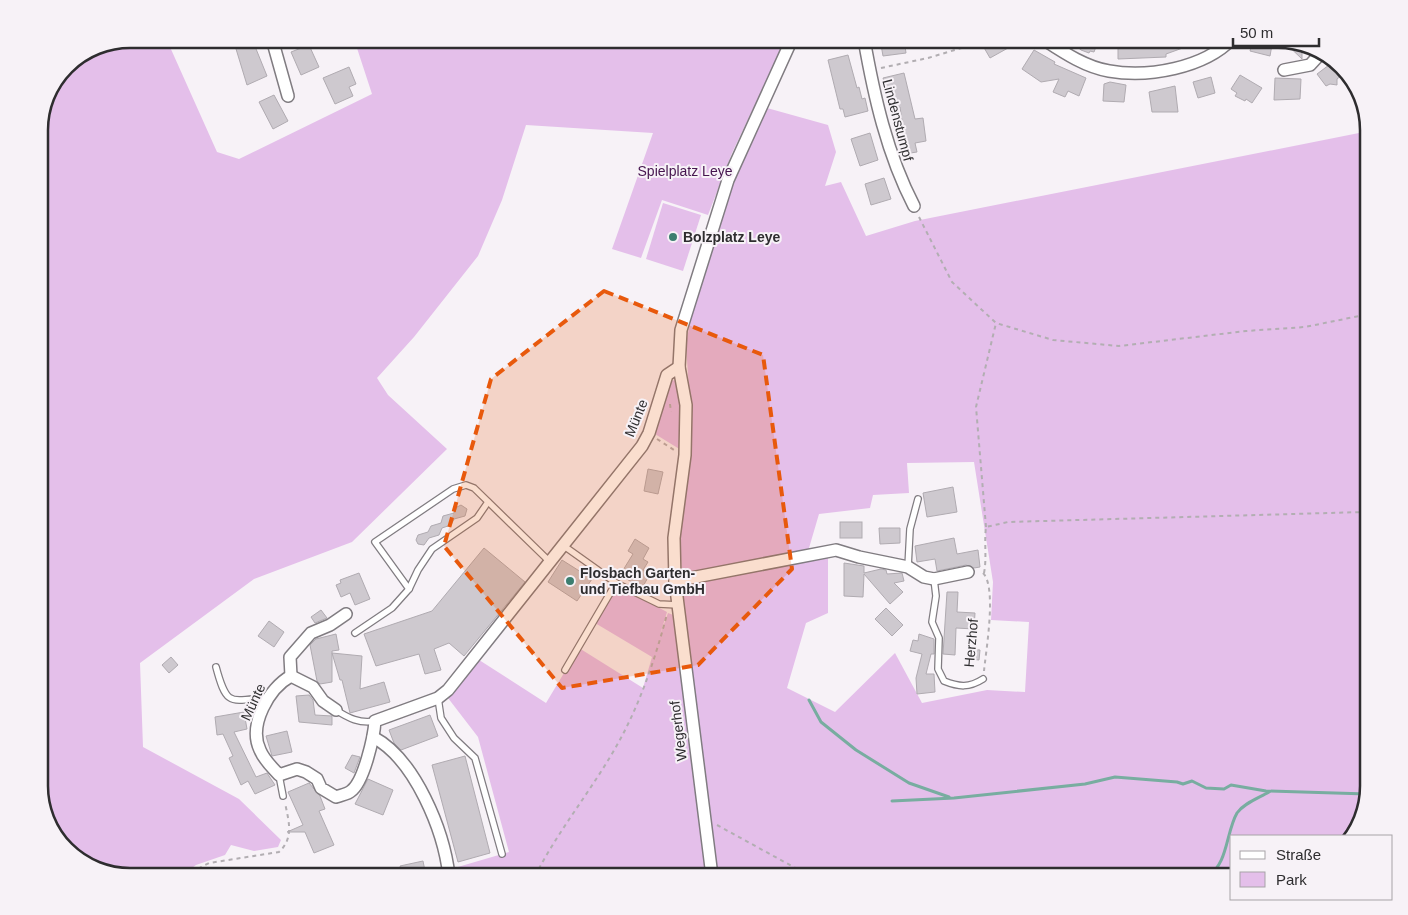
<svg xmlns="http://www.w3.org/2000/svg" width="1408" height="915" viewBox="0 0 1408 915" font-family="Helvetica,sans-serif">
<rect width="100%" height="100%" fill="#f7f2f7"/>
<g fill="#e4bfea" fill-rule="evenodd">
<path d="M130 39H171L170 47 217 152 239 159 372 94 354 39H786L732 153 708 215 662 200 641 258 612 249 653 133 526 125 502 200 478 256 414 337 377 378 388 395 447 449 352 542 254 579 140 663 143 747 239 799 281 840 278 847 254 851 231 845 225 855 196 865 181 876H130L79 861 51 831 39 791V124L66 65 95 46Z"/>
<path d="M767 108 828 125 836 152 825 186 841 182 866 236 915 221 1369 131V786L1353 836H1232V876H718L682 591 680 520 692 435 686 345 690 321 734 178ZM974 462 993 582 991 620 1029 622 1025 692 987 690 922 703 895 653 835 712 787 688 806 623 828 613V548H809L819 514 870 508 873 495 909 493 907 463Z"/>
<path d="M663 203 701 215 683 271 646 259Z"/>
<path d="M677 380 681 396V450L655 434 668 381Z"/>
<path d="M616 585 667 612 660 635 668 613 676 616 707 876H452L451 869 509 852 478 737 448 698 476 658 546 703 579 648 643 688 652 657 595 623Z"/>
</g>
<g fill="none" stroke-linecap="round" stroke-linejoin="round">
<g stroke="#78ada0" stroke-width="3">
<path d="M809 700 821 722 856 750 909 783 949 797"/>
<path d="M892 801 954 798 1085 784 1115 777 1177 782 1183 784 1192 781 1206 788 1224 789 1231 785 1266 791 1367 794"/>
<path d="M1208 876C1228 864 1226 832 1237 813 1244 803 1259 798 1269 792"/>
</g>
</g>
<g fill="#cec9cf" stroke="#b0abb1">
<path d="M233 39H252L267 76 247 85Z"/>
<path d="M880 39H904L906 53 883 56Z"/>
<path d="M979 39H1003L1008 48 990 58Z"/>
<path d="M1068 39H1099L1094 52 1090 51 1089 53 1081 50Z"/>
<path d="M1152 39H1204L1205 40 1166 54V57L1118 59V42H1144L1143 40Z"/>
<path d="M1253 39H1273L1270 56 1250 51Z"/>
<path d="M1281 39 1302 46V59Z"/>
<path d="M309 45 319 67 301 75 291 52Z"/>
<path d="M1034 50 1055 62 1054 64 1086 78 1079 96 1068 91 1065 97 1053 92 1059 79 1041 82 1022 69Z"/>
<path d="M848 55 857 88 859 87 862 99 865 98 868 111 845 117 843 109H840L828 60Z"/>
<path d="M1333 62 1342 75 1337 79V85L1330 84 1326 86 1317 74Z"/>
<path d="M349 67 356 84 349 87 353 96 335 104 323 78Z"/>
<path d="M904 73 915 119 923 118 926 141 915 143 917 152 904 154 902 142H905L900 107 892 109 883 78Z"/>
<path d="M1240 75 1262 88 1252 103 1246 99 1245 101 1235 96 1237 93 1231 89Z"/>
<path d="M1211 77 1215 93 1198 98 1193 82Z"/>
<path d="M1275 78 1301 79 1300 99 1274 100Z"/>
<path d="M1110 82 1126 85 1124 102 1103 101 1104 84Z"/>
<path d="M1175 86 1178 112H1152L1149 92Z"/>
<path d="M274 95 288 121 273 129 259 102Z"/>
<path d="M870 133 878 160 860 166 851 139Z"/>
<path d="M884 178 891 199 871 205 865 184Z"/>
<path d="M648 469 663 472 658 494 644 491Z"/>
<path d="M953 487 957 512 927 517 923 493Z"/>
<path d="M461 505 467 509 465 516 454 519 451 525 442 528 439 535 429 538 424 545 418 544 416 540 418 535 428 532 431 526 441 523 443 516 454 513 457 507Z"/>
<rect x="840" y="522" width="22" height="16"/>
<path d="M879 528H900V543L880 544Z"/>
<path d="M954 538 957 554 978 550 980 567 974 568 966 565 937 571 935 559 917 562 915 546Z"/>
<path d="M635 539 649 548 643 559 648 562 643 570 650 574 642 588 620 575 633 554 628 551Z"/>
<path d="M484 548 525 582 464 656 449 643 434 649 441 670 425 674 419 654 376 666 364 634 432 611Z"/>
<path d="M562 560 592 579 577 601 548 582Z"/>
<path d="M844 563 864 566V573L881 569 886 570 887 574 902 573 904 581 894 583 903 592 890 604 864 574 863 597 844 596Z"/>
<path d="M359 573 370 599 355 605 350 593 341 597 336 585 341 583 340 580Z"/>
<path d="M947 592H958L957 612 975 613 974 629 956 628 955 655 943 654Z"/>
<path d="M886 608 903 625 892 636 875 619Z"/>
<path d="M321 610 327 618 315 623 311 617Z"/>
<path d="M269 621 284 632 274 647 258 636Z"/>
<path d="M336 634 339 650 332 651V682L320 684 317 681 310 645 316 639Z"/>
<path d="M919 634 934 639V654H931L926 674H934L935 692 917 694 916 678 922 654 910 651 913 640 918 641Z"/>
<path d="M969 649 980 650 979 660 969 659Z"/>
<path d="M332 653 362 656 360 689 384 682 390 702 350 713 342 680H340Z"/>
<path d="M171 657 178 665 169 673 162 665Z"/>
<path d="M309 695 313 700 315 715 332 716V725L299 722 296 696Z"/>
<path d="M244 712 247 729 234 732 256 777 267 773 275 785 255 794 248 781 241 785 229 758 233 756 223 734 217 735 215 717Z"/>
<path d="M430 715 438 736 401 750 394 743 389 730Z"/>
<path d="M287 731 292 752 272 756 266 736Z"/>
<path d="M352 755 360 757 354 773 345 768Z"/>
<path d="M465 756 490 853 458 862 432 765Z"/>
<path d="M368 779 393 790 383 815 355 804Z"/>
<path d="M309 783 320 796 325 809 319 811 334 845 314 853 305 832H287L303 825 288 792Z"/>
<path d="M423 861 426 876H403L400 866Z"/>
</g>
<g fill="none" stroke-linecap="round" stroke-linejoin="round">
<defs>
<g id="lane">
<path d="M564 546 616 583 565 670"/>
<path d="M908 567 910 529 918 499"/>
<path d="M934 579 936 596 932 622 939 638 938 669 944 681C959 687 969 688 983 679"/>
<path d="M616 583 659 604 678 605"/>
<path d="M409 589 375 542 453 489 466 485 474 488 550 562"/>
<path d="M355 633 392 608 409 589 418 570 432 549 477 518 488 502"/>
<path d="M216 667C227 708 230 701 269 697"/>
<path d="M438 698 441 718 454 738 475 758 502 854"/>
<path d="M336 710C348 718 360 724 375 721"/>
<path d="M279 775 283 796"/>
</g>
<g id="street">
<path d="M272 39 288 96"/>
<path d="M864 39C874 96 887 154 914 206"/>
<path d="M1043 39C1063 52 1085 67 1109 71 1148 78 1204 68 1232 39"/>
<path d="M1284 70 1310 65 1322 52"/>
<path d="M675 581 836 550 859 557 908 567 924 577 934 579 968 572"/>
<path d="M291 676 290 657 311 633 330 625 346 614"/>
<path d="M336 710 323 701 313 687 291 676C269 688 248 725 260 750 264 760 272 767 279 775L297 769 306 772 317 779 321 788 336 797C341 795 348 794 351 791 364 782 374 736 375 721L438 698 448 690 642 446 649 433 667 375 679 367"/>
<path d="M373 737C415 759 444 831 449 876"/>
<path d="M712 876 675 581 674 538 685 455 686 405 679 367 681 330 728 180 792 39"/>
</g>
</defs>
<use href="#lane" stroke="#807c81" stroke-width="8"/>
<use href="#street" stroke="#807c81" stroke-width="14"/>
<g stroke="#b2aeb2" stroke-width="2" stroke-dasharray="4 4" stroke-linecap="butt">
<path d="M881 68 928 58 968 46 969 39"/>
<path d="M711 173 717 176"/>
<path d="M919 217 952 282 996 323 1053 340 1119 346 1246 331 1305 327 1369 314"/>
<path d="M670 404 671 412"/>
<path d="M657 439 674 450"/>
<path d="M986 527 976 407 996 323"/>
<path d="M983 573C997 587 986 650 984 671"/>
<path d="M984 573C987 558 984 543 986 527L1008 522 1364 512 1369 510"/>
<path d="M717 825 810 876"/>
<path d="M184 876 209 863 279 852C294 838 289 822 285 803"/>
<path d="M535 876C560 827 596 785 622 736 642 698 656 656 667 614"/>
</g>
<use href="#lane" stroke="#fff" stroke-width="5.5"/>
<use href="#street" stroke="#fff" stroke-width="11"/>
</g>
<path fill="#e8590c" fill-opacity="0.2" stroke="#e8590c" stroke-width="4" stroke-dasharray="10 6" stroke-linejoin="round" d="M604 291 763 355 792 569 698 665 562 688 444 546 491 379Z"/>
<g fill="#3c7e70" stroke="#f7f2f7" stroke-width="2">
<circle cx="673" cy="237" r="5"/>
<circle cx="570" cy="581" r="5"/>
</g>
<g text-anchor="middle" stroke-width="4" stroke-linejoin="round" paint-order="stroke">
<g font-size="14" fill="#2e2d2f" stroke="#f7f2f7">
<text transform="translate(898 120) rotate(75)" y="5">Lindenstumpf</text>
<text transform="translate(636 418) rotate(-68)" y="5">Münte</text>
<text transform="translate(971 643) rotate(-85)" y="5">Herzhof</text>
<text transform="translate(253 702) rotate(-65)" y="5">Münte</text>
<text transform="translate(678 731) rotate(-97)" y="5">Wegerhof</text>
</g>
<g font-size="14" fill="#46154f" stroke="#f7f2f7">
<text x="685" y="176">Spielplatz Leye</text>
</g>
<g font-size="14" font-weight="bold" fill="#2e2d2f" stroke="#f7f2f7" text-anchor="start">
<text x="683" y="242">Bolzplatz Leye</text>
<text x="580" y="578">Flosbach Garten-<tspan x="580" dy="16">und Tiefbau GmbH</tspan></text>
</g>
</g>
<path d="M0 0H1408V915H0ZM130 48H1278A82 82 0 0 1 1360 130V786A82 82 0 0 1 1278 868H130A82 82 0 0 1 48 786V130A82 82 0 0 1 130 48Z" fill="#f7f2f7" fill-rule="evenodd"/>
<path fill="none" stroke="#2e2d2f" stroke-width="2.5" d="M130 48H1278A82 82 0 0 1 1360 130V786A82 82 0 0 1 1278 868H130A82 82 0 0 1 48 786V130A82 82 0 0 1 130 48Z"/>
<rect x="1230" y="835" width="162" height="65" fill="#f7f2f7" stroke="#a7a3a7"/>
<rect x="1240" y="851" width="25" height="8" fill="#ffffff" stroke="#a7a3a7"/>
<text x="1276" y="860" font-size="15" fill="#2e2d2f">Straße</text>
<rect x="1240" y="872" width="25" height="15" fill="#e4bfea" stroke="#a7a3a7"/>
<text x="1276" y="885" font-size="15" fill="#2e2d2f">Park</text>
<path d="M1233 38v8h86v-8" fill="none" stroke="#2e2d2f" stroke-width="2.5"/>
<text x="1240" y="38" font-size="15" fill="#2e2d2f" stroke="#f7f2f7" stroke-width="4" paint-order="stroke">50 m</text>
</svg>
